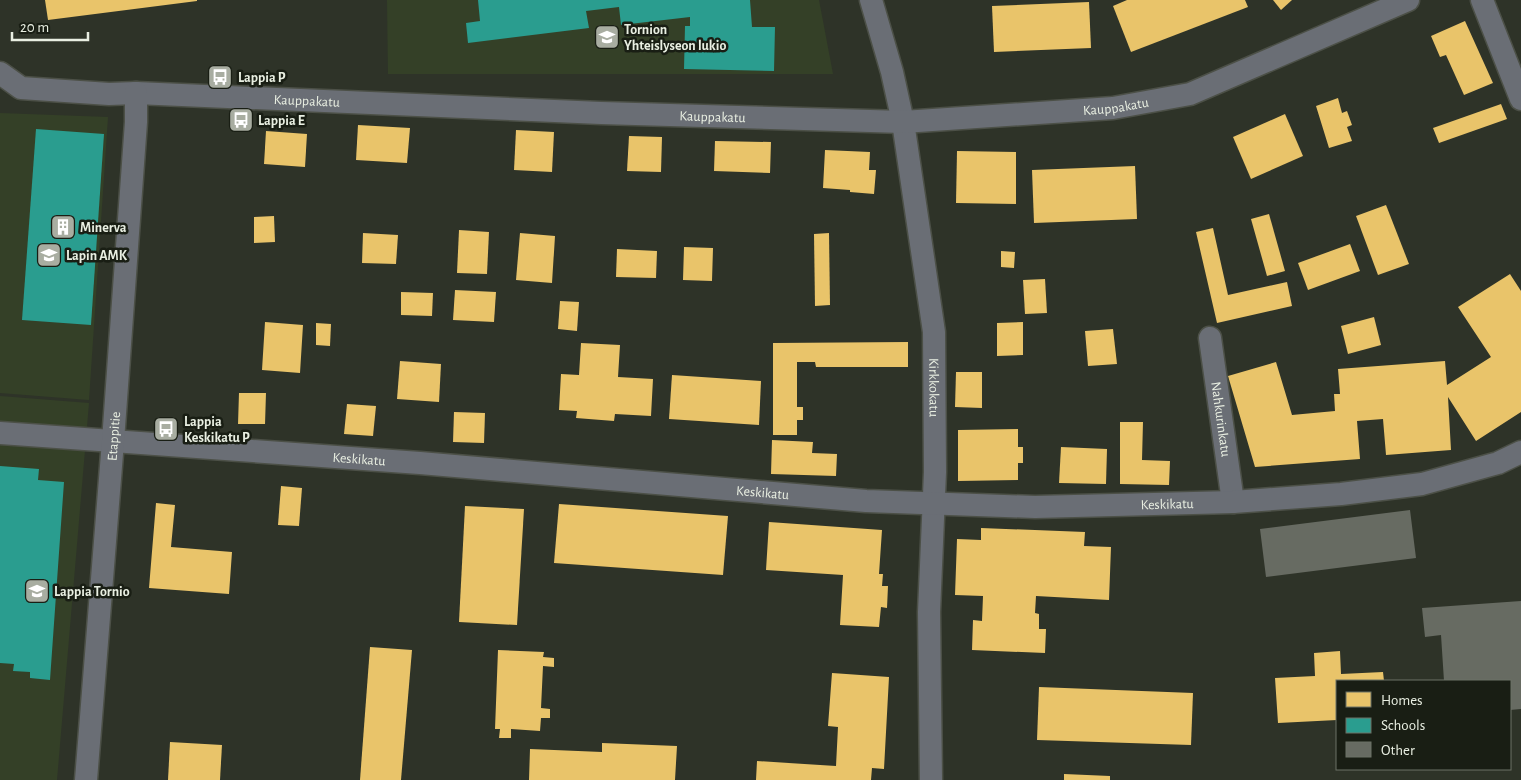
<svg xmlns="http://www.w3.org/2000/svg" width="1521" height="780" viewBox="0 0 1521 780" font-family="'Alegreya Sans',sans-serif">
<rect width="100%" height="100%" fill="#2e3328"/>
<g fill="#344027">
<path d="M387 0H819L833 74H388Z"/>
<path d="M0 113 108 117 89 400 0 393Z"/>
<path d="M0 396 89 403 57 780H0Z"/>
</g>
<g fill="#e9c46a">
<path d="M45 0H197V1L48 20Z"/>
<path d="M1127 0H1245L1248 7 1131 52 1113 6Z"/>
<path d="M1273 0H1292L1281 10Z"/>
<path d="M1089 2 1091 48 994 52 992 6Z"/>
<path d="M1465 21 1493 83 1464 95 1446 55 1440 57 1431 36Z"/>
<path d="M1338 98 1342 113 1347 111 1352 125 1347 127 1352 141 1329 148 1316 106Z"/>
<path d="M1501 104 1507 119 1439 143 1433 128Z"/>
<path d="M1285 114 1303 156 1251 179 1233 137Z"/>
<path d="M358 125 410 128 407 163 356 160Z"/>
<path d="M516 130 554 132 552 172 514 170Z"/>
<path d="M266 131 307 134 305 167 264 164Z"/>
<path d="M629 136 662 137 661 172 627 171Z"/>
<path d="M715 141 771 142 770 173 714 171Z"/>
<path d="M825 150 870 152 869 170H876L874 194 850 192V190L823 188Z"/>
<path d="M957 151 1016 152V204L956 203Z"/>
<path d="M1135 166 1137 219 1034 223 1032 170Z"/>
<path d="M1386 205 1409 264 1378 275 1356 216Z"/>
<path d="M1269 214 1285 271 1267 276 1251 219Z"/>
<path d="M274 216 275 242 254 243V217Z"/>
<path d="M1213 228 1228 295 1287 282 1292 306 1217 323 1196 232Z"/>
<path d="M459 230 489 232 487 274 457 273Z"/>
<path d="M363 233 398 235 396 264 362 263Z"/>
<path d="M520 233 555 236 552 283 516 280Z"/>
<path d="M829 233 830 305 815 306 814 234Z"/>
<path d="M1350 244 1360 271 1308 290 1298 263Z"/>
<path d="M684 247 713 248 712 281 683 280Z"/>
<path d="M617 249 657 251 656 278 616 277Z"/>
<path d="M1001 251 1015 252 1014 268 1001 267Z"/>
<path d="M1510 274 1521 291V412L1476 441 1448 397 1451 450 1386 455 1383 419 1357 421 1360 459 1255 467 1228 376 1276 362 1292 415 1335 411 1334 394H1340L1338 369 1445 361 1447 385 1491 357 1458 307Z"/>
<path d="M1045 279 1047 313 1025 314 1023 280Z"/>
<path d="M455 290 496 292 494 322 453 320Z"/>
<path d="M401 292 433 293 432 316 401 315Z"/>
<path d="M560 301 579 302 577 331 558 329Z"/>
<path d="M1374 317 1381 345 1348 354 1341 326Z"/>
<path d="M265 322 303 325 300 373 262 370Z"/>
<path d="M1023 322V355L997 356V323Z"/>
<path d="M316 323 331 324 330 346 316 345Z"/>
<path d="M1113 329 1117 364 1088 366 1085 331Z"/>
<path d="M908 342V367H816L815 362H797V407H803V420H797V435H773V343Z"/>
<path d="M581 343 620 345 618 377 653 379 651 416 615 414 614 421 576 418 577 411 559 410 561 374 579 375Z"/>
<path d="M400 361 441 364 439 402 397 399Z"/>
<path d="M956 372H982V408L955 407Z"/>
<path d="M672 375 761 381 759 425 669 419Z"/>
<path d="M239 393H266L265 424H238Z"/>
<path d="M347 404 376 406 373 436 344 434Z"/>
<path d="M454 412 485 413 484 443 453 442Z"/>
<path d="M1120 422H1143L1142 460 1170 461 1169 485 1120 484Z"/>
<path d="M1018 429V447H1023V463H1018V480L958 481V430Z"/>
<path d="M772 440 813 442 812 453 837 454 836 476 771 474Z"/>
<path d="M1061 447 1107 449 1106 484 1059 483Z"/>
<path d="M281 486 302 488 299 526 278 525Z"/>
<path d="M156 503 175 505 171 547 232 552 229 594 149 588Z"/>
<path d="M559 504 728 516 723 575 554 563Z"/>
<path d="M465 506 524 509 517 625 459 622Z"/>
<path d="M769 522 882 530 879 574H883L882 586H888L887 608 881 607 879 627 840 625 843 575 766 570Z"/>
<path d="M981 528 1085 532 1084 546 1111 547 1109 600 1036 596 1035 613 1039 614V629H1046L1045 653 972 650 973 620 982 621 983 596 955 595 957 539 981 540Z"/>
<path d="M370 647 412 650 401 780H360Z"/>
<path d="M498 650 544 652 543 657 554 658V667L543 666 541 708 550 709V718H541L540 731 511 729V738H499L500 729H495Z"/>
<path d="M1340 651 1341 674 1383 672 1384 681H1337V720L1278 723 1275 678 1315 676 1314 653Z"/>
<path d="M832 673 889 677 884 769 872 768 871 780H756L757 761 836 766 838 727 828 726Z"/>
<path d="M1039 687 1193 693 1191 745 1037 740Z"/>
<path d="M170 742 222 745 220 780H168Z"/>
<path d="M602 743 677 746 675 780H529L530 749 602 752Z"/>
<path d="M1064 774 1110 776V780H1064Z"/>
</g>
<g fill="#2a9d8f">
<path d="M478 0H750L752 27H775L774 71 684 69 685 26H690V17L621 25 619 7 586 11 589 28 468 43 466 23 480 21Z"/>
<path d="M36 129 104 134 91 325 22 320Z"/>
<path d="M0 466 39 469 38 480 64 482 50 680 30 678V672L13 671 14 664 0 663Z"/>
</g>
<g fill="#676b62">
<path d="M1410 510 1416 558 1266 577 1260 529Z"/>
<path d="M1521 601V709L1510 710V681H1444L1441 635 1425 637 1422 608Z"/>
</g>
<g fill="none" stroke-linecap="round" stroke-linejoin="round">
<defs>
<g id="street">
<path id="s1" d="M871 0 892 72 903 122 934 332 935 472 929 612 931 780"/>
<path d="M1482 0 1521 99"/>
<path id="s2" d="M0 73 21 88 109 94 136 93 601 113 903 122 1113 108 1190 94 1408 0"/>
<path id="s3" d="M1210 338 1233 502"/>
<path id="s4" d="M0 433 420 463 866 501 1035 507 1233 502 1341 494 1422 484 1498 463 1521 452"/>
<path id="s5" d="M86 780 113 441 136 122V93"/>
</g>
</defs>
<use href="#street" stroke="#4c5047" stroke-width="25"/>
<use href="#street" stroke="#6a6e75" stroke-width="22"/>
</g>
<defs>
<symbol id="school-square" viewBox="-11 -11 22 22"><rect x="-9" y="-9" width="18" height="18" rx="4" fill="#a8ada1" stroke="#191e14"/><path d="M0-5L7-2L0 1L-7-2ZM-4 1L0 2.5L4 1V4Q0 6-4 4Z" fill="#fff"/></symbol>
<symbol id="bus-square" viewBox="-11 -11 22 22"><rect x="-9" y="-9" width="18" height="18" rx="4" fill="#a8ada1" stroke="#191e14"/><path d="M-5-6H5V4H4V6H2V4H-2V6H-4V4H-5ZM-3.5-4V0h7V-4ZM-3.5 1.2v1.5H-2V1.2ZM2 1.2v1.5H3.5V1.2Z" fill="#fff"/></symbol>
<symbol id="building-square" viewBox="-11 -11 22 22"><rect x="-9" y="-9" width="18" height="18" rx="4" fill="#a8ada1" stroke="#191e14"/><path d="M-4-6H4V6H1V3H-1V6H-4ZM-2.5-4.3h1.7v1.8h-1.7ZM.8-4.3h1.7v1.8H.8ZM-2.5-1h1.7V.8h-1.7ZM.8-1h1.7V.8H.8Z" fill="#fff"/></symbol>
<symbol id="university-square" viewBox="-11 -11 22 22"><rect x="-9" y="-9" width="18" height="18" rx="4" fill="#a8ada1" stroke="#191e14"/><path d="M0-5L7-2L0 1L-7-2ZM-4 1L0 2.5L4 1V4Q0 6-4 4Z" fill="#fff"/></symbol>
</defs>
<g fill-rule="evenodd">
<use href="#school-square" x="593" y="23" width="28" height="28"/>
<use href="#bus-square" x="206" y="63" width="28" height="28"/>
<use href="#bus-square" x="227" y="106" width="28" height="28"/>
<use href="#building-square" x="49" y="213" width="28" height="28"/>
<use href="#university-square" x="35" y="241" width="28" height="28"/>
<use href="#bus-square" x="152" y="415" width="28" height="28"/>
<use href="#school-square" x="23" y="577" width="28" height="28"/>
</g>
<g text-anchor="middle" stroke-width="5" stroke-linejoin="round" paint-order="stroke">
<g font-size="14" font-weight="bold" fill="#e9efe2" stroke="#191e14" text-anchor="start">
<text x="624" y="34">Tornion<tspan x="624" dy="16">Yhteislyseon lukio</tspan></text>
<text x="238" y="82">Lappia P</text>
<text x="258" y="125">Lappia E</text>
<text x="80" y="232">Minerva</text>
<text x="66" y="260">Lapin AMK</text>
<text x="184" y="426">Lappia<tspan x="184" dy="16">Keskikatu P</tspan></text>
<text x="54" y="596">Lappia Tornio</text>
</g>
<g font-size="14" fill="#e9efe2" stroke="#191e14">
<text dy="5" stroke="none"><textPath href="#s2" startOffset="312">Kauppakatu</textPath></text>
<text dy="5" stroke="none"><textPath href="#s2" startOffset="1122">Kauppakatu</textPath></text>
<text dy="5" stroke="none"><textPath href="#s2" startOffset="718">Kauppakatu</textPath></text>
<text dy="5" stroke="none"><textPath href="#s1" startOffset="394">Kirkkokatu</textPath></text>
<text dy="5" stroke="none"><textPath href="#s3" startOffset="82">Nahkurinkatu</textPath></text>
<text dy="5" stroke="none"><textPath href="#s5" startOffset="345">Etappitie</textPath></text>
<text dy="5" stroke="none"><textPath href="#s4" startOffset="360">Keskikatu</textPath></text>
<text dy="5" stroke="none"><textPath href="#s4" startOffset="765">Keskikatu</textPath></text>
<text dy="5" stroke="none"><textPath href="#s4" startOffset="1170">Keskikatu</textPath></text>
</g>
</g>
<rect x="1336" y="680" width="175" height="90" fill="#191e14" stroke="#6c7266"/>
<rect x="1346" y="692" width="25" height="15" fill="#e9c46a" stroke="#6c7266"/>
<text x="1381" y="705" font-size="15" fill="#e9efe2">Homes</text>
<rect x="1346" y="718" width="25" height="15" fill="#2a9d8f" stroke="#6c7266"/>
<text x="1381" y="730" font-size="15" fill="#e9efe2">Schools</text>
<rect x="1346" y="742" width="25" height="15" fill="#676b62" stroke="#6c7266"/>
<text x="1381" y="755" font-size="15" fill="#e9efe2">Other</text>
<path d="M12 32v8h76v-8" fill="none" stroke="#e9efe2" stroke-width="2.5"/>
<text x="20" y="32" font-size="15" fill="#e9efe2" stroke="#191e14" stroke-width="4" paint-order="stroke">20 m</text>
</svg>
